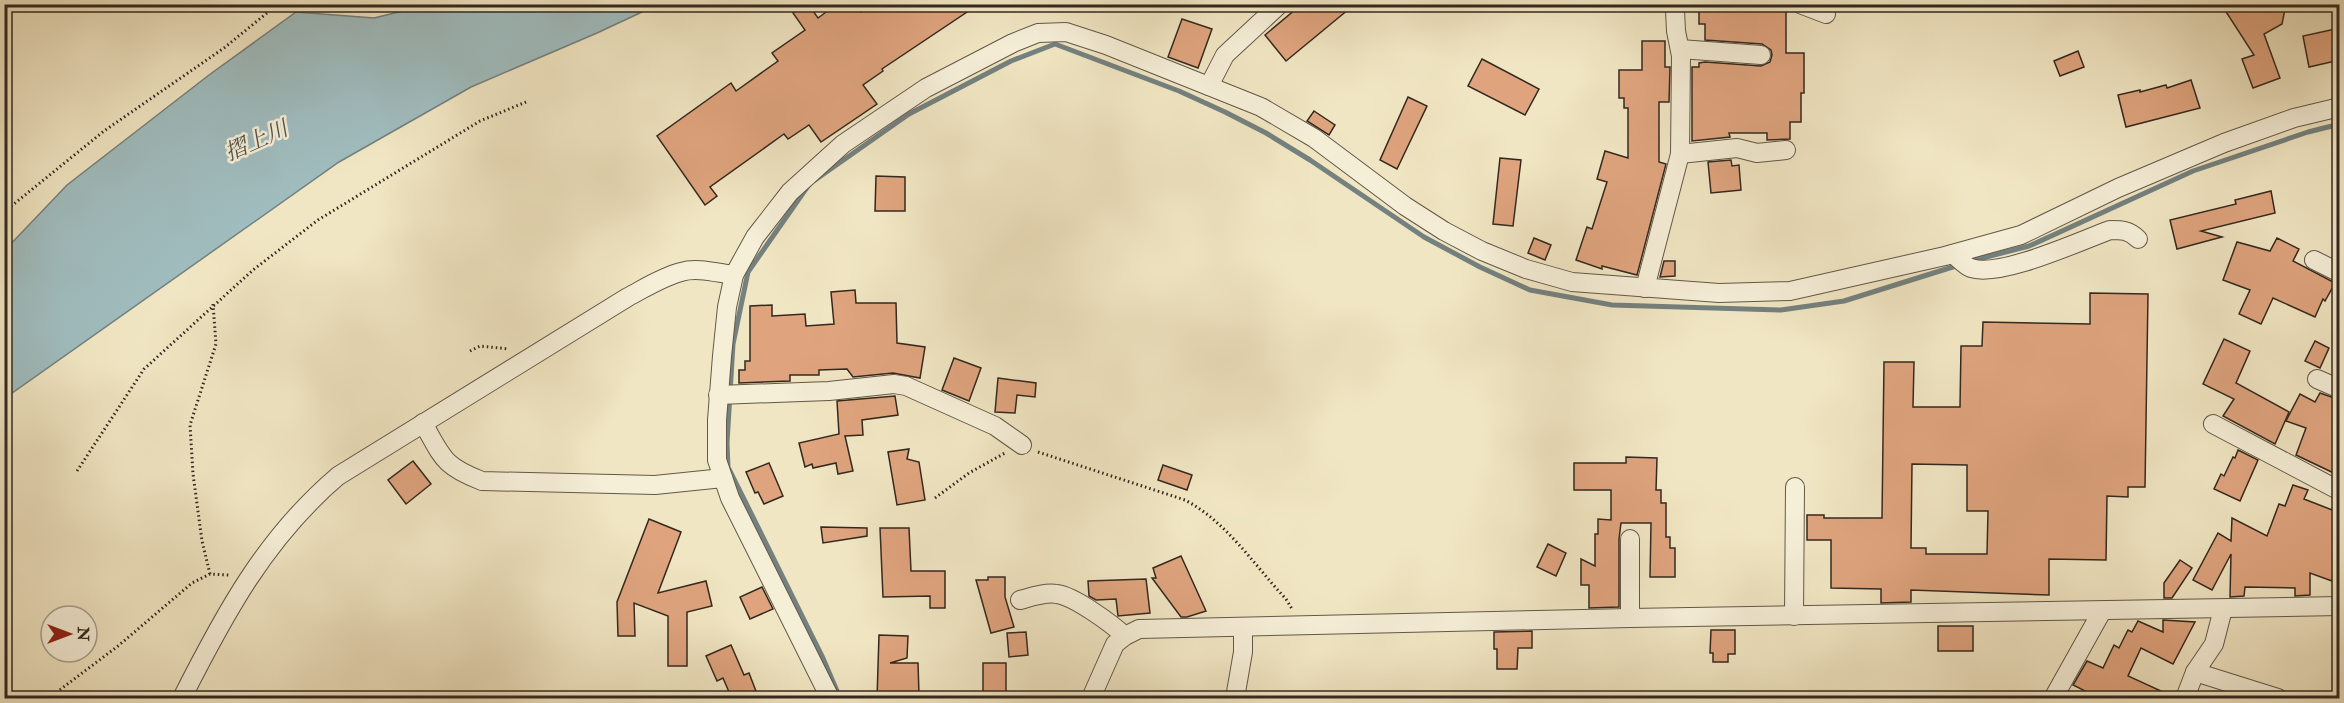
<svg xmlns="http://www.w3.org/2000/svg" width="2344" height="703" viewBox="0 0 2344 703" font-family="'IM FELL Double Pica','Noto Serif JP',serif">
<rect width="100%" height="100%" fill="#f1e6c3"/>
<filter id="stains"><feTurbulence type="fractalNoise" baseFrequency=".00333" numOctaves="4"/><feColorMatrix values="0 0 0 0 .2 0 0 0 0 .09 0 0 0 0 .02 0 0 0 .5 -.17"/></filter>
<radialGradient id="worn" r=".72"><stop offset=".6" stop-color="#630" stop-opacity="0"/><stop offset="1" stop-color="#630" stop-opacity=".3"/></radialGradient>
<path fill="#a0bdbf" stroke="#74817f" stroke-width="1.5" d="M432 4 657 5 597 33 471 87 339 162 5 398V250L67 185 209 75 296 12 374 18Z"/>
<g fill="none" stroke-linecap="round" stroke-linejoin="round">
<g stroke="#74817f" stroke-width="5">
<path d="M815 180 909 114 1011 61 1055 44 1179 91 1225 112 1266 133 1310 160 1424 237 1480 267 1530 290 1612 305 1781 310 1844 301 1959 265"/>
<path d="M808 186 748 272 733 344 727 443 728 467 822 656 840 698"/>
<path d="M1971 261 2029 246 2193 171 2308 132 2340 124"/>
</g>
</g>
<g fill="#dfa47e" stroke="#33281f" stroke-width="1.5" fill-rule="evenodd">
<path d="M804 4H808L818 18 837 4H856L861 12 873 4H979L882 69 883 71 863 85 877 104 821 142 809 125 788 139 784 134 710 187 717 196 705 205 657 136 731 83 736 91 778 61 772 53 805 30 793 13Z"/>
<path d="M1302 4H1355L1286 61 1265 35Z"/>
<path d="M2221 4H2286L2282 24 2264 34 2280 78 2253 88 2242 59 2254 55Z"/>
<path d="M1699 5H1725V10H1786V53H1804V93H1801V122H1790V139L1767 140V133H1729L1730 137 1692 141V67H1699V63L1705 62 1761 66 1770 62 1772 55 1771 50 1762 44 1705 40V24H1699Z"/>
<path d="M1182 19 1212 29 1198 68 1168 57Z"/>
<path d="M2340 28V60L2309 67 2303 36Z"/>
<path d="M1642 41H1665V67H1670L1669 102H1659V162L1666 164 1637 275 1602 266V269L1576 260 1587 227 1592 229 1607 182 1597 179 1605 151 1628 158V108H1624V98H1619V70H1642Z"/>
<path d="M2078 51 2084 67 2060 76 2054 61Z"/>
<path d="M1482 59 1539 89 1525 115 1468 86Z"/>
<path d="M2191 80 2200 108 2126 127 2118 95 2140 90V92L2166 85 2167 88Z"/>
<path d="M1408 97 1427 106 1397 169 1380 160Z"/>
<path d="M1314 111 1335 125 1329 135 1307 121Z"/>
<path d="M1500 158 1521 160 1513 226 1493 224Z"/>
<path d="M1731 160 1732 166 1739 165 1741 190 1711 193 1708 162Z"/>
<path d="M876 176 905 177V211H875Z"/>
<path d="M2271 191 2275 213 2201 231 2222 237 2177 249 2170 220 2236 204 2235 200Z"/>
<path d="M1534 238 1551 245 1545 260 1528 253Z"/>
<path d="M2277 238 2299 249 2293 261 2335 283 2325 301 2323 299 2315 317 2273 298 2261 324 2239 314 2250 290 2223 280 2237 242 2270 251Z"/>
<path d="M1664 261H1675V276L1660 277Z"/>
<path d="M855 290 856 303H896L897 343 925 347 920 378 893 373 853 377 847 369 819 370V375H790V381L739 383V370H745V361H750V306L772 305V316L805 314 806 326 834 324 831 292Z"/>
<path d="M2090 293 2148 294 2145 487H2128V497L2107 496 2106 560 2049 559V595L1911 590V602L1881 603V589L1831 588V540H1807V515H1824V518H1882L1884 362H1914L1913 407H1960L1961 346H1982L1983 322 2090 324ZM1912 464 1967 465V511H1988L1987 554H1926V548H1911Z"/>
<path d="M2224 339 2250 351 2236 383 2289 412 2275 444 2223 416 2234 399 2203 384Z"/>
<path d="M2315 341 2329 348 2320 368 2305 361Z"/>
<path d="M954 358 981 368 969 401 942 390Z"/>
<path d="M998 378 1036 383 1035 397 1017 395 1015 413 995 412Z"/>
<path d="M2320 393 2340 400V476L2296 455 2306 428 2286 421 2300 394 2315 402Z"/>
<path d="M895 396 898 415 862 420 863 435 845 436 853 471 838 474 836 463 813 468 812 464 805 467 799 443 839 434 837 401Z"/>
<path d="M909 449 907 459 919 462 925 500 897 505 888 452Z"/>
<path d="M2238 450 2258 460 2240 501 2214 489 2221 474 2224 476 2233 457 2235 458Z"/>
<path d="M1626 457 1657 458 1656 490H1661V503H1666V537H1670V548H1675V577H1650L1651 523H1621L1619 539V607L1589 608V585H1581V559L1595 566V534H1598V519L1611 520V490H1574V463H1626Z"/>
<path d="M413 461 431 484 406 504 388 480Z"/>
<path d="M769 463 783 496 764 504 758 492 755 493 746 472Z"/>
<path d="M1163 465 1192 475 1187 490 1158 480Z"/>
<path d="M2293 485 2308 490 2304 499 2340 513V562L2332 581 2310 573V595L2295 596V588L2245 587 2244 596 2230 597 2231 554 2212 590 2193 580 2218 533 2231 541 2232 518 2267 536 2279 504 2285 506Z"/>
<path d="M649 519 681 532 658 593 706 581 712 606 687 612V666H668V616L634 603 635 636H618L617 602Z"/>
<path d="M821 527 867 528V536L823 543Z"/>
<path d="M880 528H909L911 571H945V608H930V596L883 597Z"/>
<path d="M1548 544 1566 553 1556 576 1537 567Z"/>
<path d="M1181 556 1206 611 1187 617H1181L1152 578H1156L1153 568Z"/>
<path d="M2180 560 2192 568 2172 598H2164V583Z"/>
<path d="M988 577H1005V597L1014 627 991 633 976 580H988Z"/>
<path d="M1146 579 1150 613 1118 616 1116 599 1096 600 1089 596 1088 581Z"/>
<path d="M762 587 773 609 750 619 740 597Z"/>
<path d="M2163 620 2195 622 2173 664 2141 648 2128 676 2174 697V699H2101L2073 685 2087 661 2103 668 2114 645 2119 648 2128 630 2132 632 2138 621 2163 632Z"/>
<rect x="1938" y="626" width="35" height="25"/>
<path d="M1711 630H1735V654H1728V662H1713V653H1710Z"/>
<path d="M1532 631V648H1518L1517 669H1497V649H1494V632Z"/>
<path d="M1026 632 1028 655 1009 657 1007 633Z"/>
<path d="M879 635 908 636 907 658 890 663H918L919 695H903V699H877Z"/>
<path d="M731 645 744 675 749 673 759 699H732L723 678 717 681 706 656Z"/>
<rect x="983" y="663" width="23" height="36"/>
</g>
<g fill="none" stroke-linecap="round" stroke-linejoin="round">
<defs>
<g id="minor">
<path d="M1800 4 1826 14"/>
<path d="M1680 49 1761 55"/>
<path d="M1209 86 1225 55 1280 4"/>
<path d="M1680 154 1737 148 1757 153 1786 150"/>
<path d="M1953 254C1958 258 1965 266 1971 268 2000 278 2080 241 2110 230 2122 230 2129 230 2138 239"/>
<path d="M2314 260 2340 273"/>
<path d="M1645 288 1680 154 1681 56 1676 31 1675 10 1677 4"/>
<path d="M2317 379 2340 389"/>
<path d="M718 395 829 391 894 384 906 386 995 426 1022 445"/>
<path d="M423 423C443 458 443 466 482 481L655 485 723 478"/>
<path d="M2213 424 2340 491"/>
<path d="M1630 539V618"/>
<path d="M1020 600C1031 597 1045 592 1057 594 1074 596 1112 624 1125 636"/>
<path d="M1794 616 1795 487"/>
<path d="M2195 672 2278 698"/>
<path d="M182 698C224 615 265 538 338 476L628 297C645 288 662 277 681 272 697 267 717 273 734 275"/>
<path d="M830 698 730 498 717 460V420L722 356 727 307 734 275 755 237 790 192 843 144 926 88 1013 43 1038 33 1066 32 1106 45 1261 107 1314 138 1405 206 1444 231 1482 251 1526 269 1572 282 1719 293 1790 291 1945 256 2021 235 2118 188 2224 143 2294 118 2340 107"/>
<path d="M1091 698 1115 644 1125 636 1139 629 1630 618 2340 606"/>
<path d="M1235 698 1243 652V627"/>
<path d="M2062 698 2055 695 2102 611"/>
<path d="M2185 698 2195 672 2214 644 2223 609"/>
</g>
</defs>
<use href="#minor" stroke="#625848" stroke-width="20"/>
<g stroke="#33281f" stroke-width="3" stroke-dasharray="1.5 3" stroke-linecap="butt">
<path d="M4 212 104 131 224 48 278 4"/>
<path d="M470 351 480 346 509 349"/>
<path d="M1038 452 1185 500C1227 522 1254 565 1286 599L1292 609"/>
<path d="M77 471 144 369 253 270 318 220 480 121 526 102"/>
<path d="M935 498 969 473 1005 453"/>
<path d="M210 574 202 541 193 474 190 425 216 344 213 304"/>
<path d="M49 698 118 646 192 583 210 574 229 575"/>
</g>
<use href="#minor" stroke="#f6efd8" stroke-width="18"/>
</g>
<g text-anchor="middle" stroke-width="5" stroke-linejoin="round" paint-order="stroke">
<g font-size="22" font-style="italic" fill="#54554f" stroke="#f6efd8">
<text transform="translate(256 140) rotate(-24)" y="8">摺上川</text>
</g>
</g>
<rect width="2344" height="703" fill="none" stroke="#f1e6c3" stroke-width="24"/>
<rect x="6" y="6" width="2332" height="691" fill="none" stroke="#33281f" stroke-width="3"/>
<rect x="12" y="12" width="2320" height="679" fill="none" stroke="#33281f" stroke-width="1.5"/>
<g transform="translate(69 634) rotate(90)"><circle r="28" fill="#f6efd8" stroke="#a89f8e" stroke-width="1.5"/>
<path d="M0-4.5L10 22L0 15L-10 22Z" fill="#8f2418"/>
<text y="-9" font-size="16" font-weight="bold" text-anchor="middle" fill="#33281f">N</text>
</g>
<rect width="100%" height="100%" filter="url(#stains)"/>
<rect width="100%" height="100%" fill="url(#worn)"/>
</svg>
